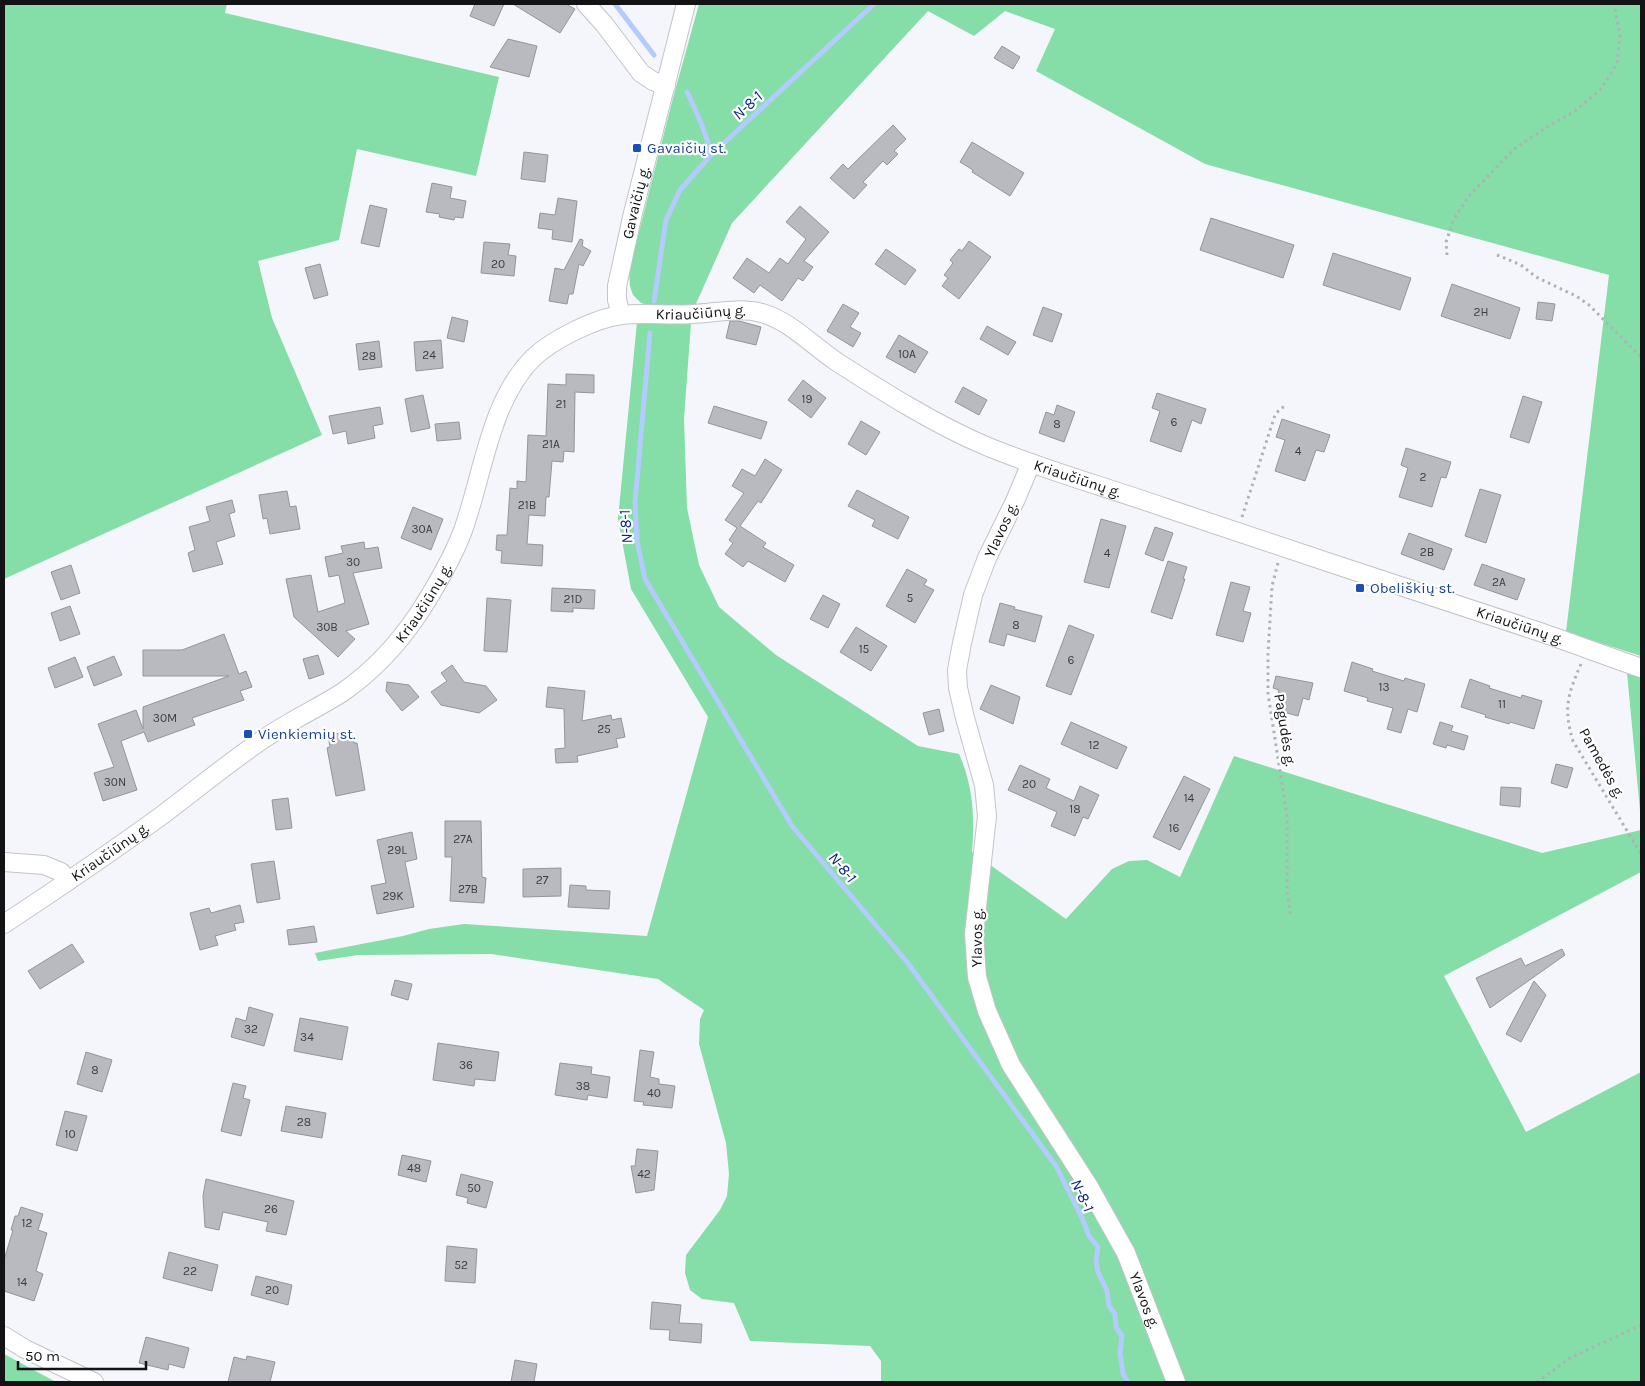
<svg xmlns="http://www.w3.org/2000/svg" width="1645" height="1386" viewBox="0 0 1645 1386" font-family="Karla,sans-serif">
<rect width="100%" height="100%" fill="#f4f6fb"/>
<g fill="#85dda7">
<path d="M4 4H227L225 13 499 77 476 176 357 149 339 240 258 261 272 318 322 435 4 579Z"/>
<path d="M699 4H1641V656L1566 632 1609 275 1205 164 1036 71 1055 29 1005 11 974 36 928 11 732 223 695 306H651L641 303 633 295 630 286 629 271 673 98Z"/>
<path d="M637 322 691 323 684 419 687 508 699 565 719 607 776 655 918 746 959 754C973 785 975 818 972 852L1066 919 1112 869 1129 861 1147 860 1180 877 1234 756 1542 853 1641 830V872L1444 976 1526 1132 1641 1072V1382H881V1361L870 1346 750 1341 734 1303 702 1299 690 1290 685 1273 686 1255 720 1210 727 1196 729 1174 726 1143 699 1044 700 1019 704 1010 658 979 491 954 358 955 318 961 315 953 403 936 429 929 464 924 647 936 708 717 631 589 618 519Z"/>
<path d="M1627 673 1641 678V821Z"/>
<path d="M4 1354 56 1382H4Z"/>
</g>
<g fill="none" stroke-linecap="round" stroke-linejoin="round">
<g stroke="#b3cbfd" stroke-width="5">
<path d="M615 4 654 55"/>
<path d="M687 92C697 113 706 132 711 155"/>
<path d="M654 301 666 220 680 190 711 155 874 4"/>
<path d="M650 333 635 502 637 541 645 579 792 826 907 962 1056 1166 1083 1220 1089 1236 1098 1247 1096 1261 1098 1272 1107 1291 1109 1306 1115 1314 1116 1327 1122 1336 1120 1353 1123 1374 1128 1382"/>
</g>
</g>
<g fill="#b9babf" stroke="#94959a">
<path d="M475 4H504L494 26 470 16Z"/>
<path d="M513 4H566L575 9 560 33Z"/>
<path d="M508 39 537 46 529 77 490 67Z"/>
<path d="M1002 46 1020 57 1013 69 994 58Z"/>
<path d="M893 125 906 139 894 151 898 154 887 165 883 161 863 182 867 185 854 199 830 178 843 164 848 169Z"/>
<path d="M972 142 1024 173 1010 196 972 172 973 170 960 162Z"/>
<path d="M524 152 548 155 545 182 521 179Z"/>
<path d="M432 183 452 187 450 198 466 201 463 218 455 217 454 220 439 217 440 214 426 212Z"/>
<path d="M558 198 577 201 572 242 552 239 553 230 538 228 540 213 555 215Z"/>
<path d="M370 205 387 209 379 247 361 243Z"/>
<path d="M800 206 829 232 804 261 813 267 803 281 798 278 782 301 760 285 754 293 733 278 747 258 769 273 780 258 788 264 806 239 786 222Z"/>
<path d="M1211 218 1294 245 1283 278 1200 250Z"/>
<path d="M580 239 583 240 582 246 591 251 583 266 579 264 573 294H569L567 304 549 301 555 268 564 270Z"/>
<path d="M969 241 991 257 959 299 942 286 948 278 944 275 953 263 950 260 959 249 962 251Z"/>
<path d="M484 242 510 244 508 255 516 256 514 276 481 273Z"/>
<path d="M886 249 916 270 905 285 875 264Z"/>
<path d="M1333 253 1411 278 1400 310 1323 285Z"/>
<path d="M320 264 328 295 314 299 305 268Z"/>
<path d="M1452 284 1520 308 1510 339 1441 316Z"/>
<path d="M1538 302 1555 304 1552 321 1536 319Z"/>
<path d="M843 304 859 313 850 327 861 333 853 347 827 331Z"/>
<path d="M1043 307 1062 314 1052 342 1033 335Z"/>
<path d="M452 317 468 321 464 342 447 338Z"/>
<path d="M730 321H739L761 327 756 345 726 338Z"/>
<path d="M987 326 1016 342 1008 355 980 339Z"/>
<path d="M899 335 928 352 915 373 886 357Z"/>
<path d="M441 340 443 368 416 371 414 342Z"/>
<path d="M379 341 382 367 359 370 356 344Z"/>
<path d="M566 374 594 375V393L575 392 574 452 564 451 563 462 552 461 549 497H546L545 516 529 515 527 544 543 545 542 566 501 563 502 551 496 550 497 535H507L510 488 517 489V481L526 482 528 435 546 436 548 384 566 385Z"/>
<path d="M803 380 826 398 811 418 788 400Z"/>
<path d="M963 387 987 400 979 415 955 402Z"/>
<path d="M1157 393 1206 409 1201 424 1192 420 1181 452 1150 441 1160 411 1152 408Z"/>
<path d="M423 395 430 428 411 432 405 399Z"/>
<path d="M1523 396 1542 402 1529 443 1510 437Z"/>
<path d="M1057 405 1075 412 1064 442 1039 433 1046 412 1054 415Z"/>
<path d="M714 406 767 422 761 439 708 423Z"/>
<path d="M380 407 383 424 373 426 375 438 348 444 346 431 333 434 329 416Z"/>
<path d="M1282 419 1330 435 1324 452 1316 450 1305 481 1275 471 1285 440 1276 437Z"/>
<path d="M861 421 880 432 866 455 848 444Z"/>
<path d="M459 422 461 439 437 441 435 424Z"/>
<path d="M1406 448 1451 462 1446 478 1441 477 1432 507 1399 497 1408 468 1401 465Z"/>
<path d="M765 459 782 470 761 503 758 501 740 526 766 543 763 547 794 565 785 582 748 561 743 567 725 554 733 543 729 540 737 528 725 520 744 493 732 486 742 469 755 476Z"/>
<path d="M1480 489 1501 495 1486 543 1465 536Z"/>
<path d="M857 490 909 517 898 539 872 526 875 520 848 506Z"/>
<path d="M287 491 290 507 296 506 300 529 270 534 267 518 263 519 259 495Z"/>
<path d="M232 500 235 512 229 514 235 536 216 542 223 564 193 572 188 553 195 550 189 527 210 521 206 507Z"/>
<path d="M413 507 443 519 431 550 401 538Z"/>
<path d="M1101 519 1126 526 1109 588 1084 582Z"/>
<path d="M1155 527 1173 533 1163 561 1145 554Z"/>
<path d="M1409 533 1452 549 1444 570 1401 554Z"/>
<path d="M364 542 365 549 378 547 382 568 353 573 369 624 346 631 355 639 338 657 294 617 286 579 311 575 318 612 345 603 339 575 329 577 325 557 343 553 341 546Z"/>
<path d="M1168 561 1187 567 1183 579H1185L1172 619 1151 612Z"/>
<path d="M1482 564 1525 579 1517 600 1474 585Z"/>
<path d="M71 565 80 593 61 600 51 572Z"/>
<path d="M907 569 927 580 924 585 934 590 915 623 886 606Z"/>
<path d="M1231 582 1250 587 1243 611 1251 613 1243 642 1216 635Z"/>
<path d="M552 588 595 590 594 609 573 608V612L551 611Z"/>
<path d="M823 595 840 604 828 628 810 619Z"/>
<path d="M487 598 511 600 507 652 484 651Z"/>
<path d="M1000 603 1015 607 1014 609 1042 616 1035 642 1007 634 1004 646 989 642Z"/>
<path d="M70 606 80 634 60 641 51 613Z"/>
<path d="M1069 625 1094 635 1071 695 1046 686Z"/>
<path d="M856 627 887 646 871 671 840 652Z"/>
<path d="M224 634 239 674 246 671 252 687 240 691 244 700 192 718 195 725 148 742 144 732 121 741 137 790 103 801 94 773 114 767 98 724 136 710 143 729V707L229 676H143V650H182Z"/>
<path d="M318 655 324 674 309 679 303 659Z"/>
<path d="M114 656 122 675 94 686 87 667Z"/>
<path d="M75 657 83 677 55 688 48 668Z"/>
<path d="M1352 662 1373 669 1372 671 1404 681 1405 678 1425 684 1417 712 1408 709 1401 733 1387 729 1393 708 1367 701 1368 698 1344 691Z"/>
<path d="M452 665 464 682 486 686 497 700 479 713 441 705 431 692 447 681 441 673Z"/>
<path d="M1276 676 1313 683 1309 700 1303 698 1298 716 1279 711 1283 694 1278 692 1279 690 1273 688Z"/>
<path d="M1470 679 1490 686 1489 688 1521 698 1522 695 1542 701 1534 729 1510 722 1509 724 1485 717 1486 715 1461 707Z"/>
<path d="M387 682 409 685 419 697 402 711 386 691Z"/>
<path d="M991 685 1020 697 1013 724 980 709Z"/>
<path d="M548 687 585 691 582 721 611 715 612 720 621 718 625 737 616 739 618 747 577 756 578 762 556 763 555 749 565 748 564 709 546 707Z"/>
<path d="M939 709 944 731 929 735 923 713Z"/>
<path d="M1071 722 1127 747 1117 769 1061 744Z"/>
<path d="M1440 722 1453 726 1451 731 1468 736 1464 750 1447 745 1446 748 1433 744Z"/>
<path d="M352 731 354 743H357L365 790 336 796 327 748 330 747 328 735Z"/>
<path d="M1556 764 1573 768 1567 788 1551 783Z"/>
<path d="M1020 765 1050 779 1046 788 1074 801 1080 786 1099 795 1088 819 1083 817 1075 836 1051 826 1057 812 1008 790Z"/>
<path d="M1184 776 1210 789 1180 850 1153 837Z"/>
<path d="M1501 787 1521 788 1520 807 1500 805Z"/>
<path d="M288 798 292 828 276 830 272 800Z"/>
<path d="M445 821H481L482 877 486 878 484 903 450 901 452 857H445Z"/>
<path d="M412 832 417 859 405 862 414 907 377 914 371 886 386 883 377 840Z"/>
<path d="M274 861 280 899 257 903 251 864Z"/>
<path d="M561 868V896L523 897V869Z"/>
<path d="M570 885 586 886V890L610 891 609 909 568 907Z"/>
<path d="M240 905 244 922 234 924 236 930 215 936 218 945 200 950 190 913 209 908 211 913Z"/>
<path d="M314 926 317 942 289 945 287 930Z"/>
<path d="M72 944 84 962 40 989 28 971Z"/>
<path d="M1562 949 1565 955 1490 1008 1476 978 1521 958 1525 966Z"/>
<path d="M395 980 412 984 408 1000 391 995Z"/>
<path d="M1534 981 1546 995 1521 1042 1506 1034Z"/>
<path d="M249 1007 273 1014 264 1046 231 1037 236 1018 246 1021Z"/>
<path d="M300 1018 348 1027 342 1060 294 1051Z"/>
<path d="M438 1043 499 1052 495 1081 475 1079 474 1086 433 1080Z"/>
<path d="M640 1050 654 1052 650 1077 659 1079V1084L675 1086 672 1108 643 1105 644 1102 634 1101Z"/>
<path d="M86 1052 112 1060 102 1092 77 1084Z"/>
<path d="M560 1063 592 1067 591 1074 610 1077 607 1098 588 1095 587 1100 555 1095Z"/>
<path d="M233 1083 246 1086 243 1098 250 1100 241 1136 221 1131Z"/>
<path d="M286 1106 326 1113 322 1138 281 1131Z"/>
<path d="M65 1111 87 1116 77 1151 56 1145Z"/>
<path d="M637 1149 658 1151 654 1190 636 1193 631 1166H635Z"/>
<path d="M402 1155 431 1161 426 1182 398 1175Z"/>
<path d="M461 1174 493 1182 486 1208 467 1203 468 1198 456 1195Z"/>
<path d="M206 1179 294 1201 286 1235 266 1231 268 1222 223 1212 219 1230 205 1227 203 1196Z"/>
<path d="M21 1207 43 1214 38 1230 47 1233 36 1271 43 1274 34 1301 4 1291V1260L13 1230H11L15 1216H18Z"/>
<path d="M447 1246 477 1249 475 1283 445 1281Z"/>
<path d="M169 1252 218 1265 212 1291 163 1278Z"/>
<path d="M256 1276 292 1285 288 1305 251 1295Z"/>
<path d="M652 1302 681 1305 679 1323 702 1324 701 1343 669 1340 670 1330 650 1329Z"/>
<path d="M146 1337 189 1348 184 1368 169 1364 168 1370 139 1363Z"/>
<path d="M247 1356 275 1362 270 1382H228L234 1357 246 1360Z"/>
<path d="M515 1360 537 1364 534 1382H511Z"/>
</g>
<g fill="none" stroke-linecap="round" stroke-linejoin="round">
<defs>
<g id="minor">
<path d="M586 4 604 24 641 73 653 81 666 86"/>
<path id="s1" d="M621 315 617 300V286L633 213 686 4"/>
<path id="s2" d="M1031 463 1015 501 987 558 973 595 962 643 957 670 958 688 965 718 984 785 987 816 974 934 977 977 987 1011 1011 1065 1088 1185 1126 1253 1176 1382"/>
<path d="M4 862 44 865 61 872 68 881"/>
<path id="s3" d="M4 924C57 889 110 853 161 816 196 790 229 762 265 738 290 721 318 708 343 692 373 671 399 643 419 613 435 588 451 561 462 533 483 477 489 402 533 358 552 340 595 318 622 315 643 312 670 316 692 314 715 313 739 307 762 313 790 321 813 346 837 362 882 391 936 425 986 446 1044 470 1106 487 1166 508 1289 550 1414 590 1537 631 1572 643 1606 656 1641 668"/>
<path d="M4 1336 25 1349 94 1382"/>
</g>
</defs>
<use href="#minor" stroke="#c2c4c8" stroke-width="20"/>
<g stroke="#afb1b5" stroke-width="3" stroke-dasharray="2.5 4" stroke-linecap="butt">
<path d="M1447 255 1446 242 1454 219 1468 197 1514 149 1550 125 1575 111 1602 88 1617 63 1620 35 1614 4"/>
<path d="M1497 255 1521 265 1536 277 1576 296 1589 305 1641 357"/>
<path d="M1242 517 1275 415 1280 409 1285 406"/>
<path d="M1278 563 1272 586 1268 654V694L1287 816V892L1291 917"/>
<path d="M1581 664C1568 694 1563 708 1573 741L1641 854"/>
<path d="M1537 1382 1570 1358 1641 1325"/>
</g>
<use href="#minor" stroke="#fff" stroke-width="18"/>
</g>
<g fill="#1a4fb4" stroke="#fff" stroke-width="2">
<rect x="632" y="143" width="10" height="10" rx="2.5"/>
<rect x="1355" y="583" width="10" height="10" rx="2.5"/>
<rect x="243" y="729" width="10" height="10" rx="2.5"/>
</g>
<g text-anchor="middle" stroke-width="4.5" stroke-linejoin="round" paint-order="stroke">
<g font-size="12" fill="#3c3d40">
<text x="498" y="268">20</text>
<text x="1481" y="316">2H</text>
<text x="907" y="358">10A</text>
<text x="429" y="359">24</text>
<text x="369" y="360">28</text>
<text x="807" y="403">19</text>
<text x="561" y="408">21</text>
<text x="1174" y="426">6</text>
<text x="1057" y="428">8</text>
<text x="551" y="448">21A</text>
<text x="1298" y="455">4</text>
<text x="1423" y="481">2</text>
<text x="527" y="509">21B</text>
<text x="422" y="533">30A</text>
<text x="1427" y="556">2B</text>
<text x="1107" y="557">4</text>
<text x="353" y="566">30</text>
<text x="1499" y="586">2A</text>
<text x="910" y="602">5</text>
<text x="573" y="603">21D</text>
<text x="1016" y="629">8</text>
<text x="327" y="631">30B</text>
<text x="864" y="653">15</text>
<text x="1071" y="664">6</text>
<text x="1384" y="691">13</text>
<text x="1502" y="708">11</text>
<text x="165" y="722">30M</text>
<text x="604" y="733">25</text>
<text x="1094" y="749">12</text>
<text x="115" y="786">30N</text>
<text x="1029" y="788">20</text>
<text x="1189" y="802">14</text>
<text x="1075" y="813">18</text>
<text x="1174" y="832">16</text>
<text x="463" y="843">27A</text>
<text x="397" y="854">29L</text>
<text x="542" y="884">27</text>
<text x="468" y="893">27B</text>
<text x="393" y="900">29K</text>
<text x="251" y="1033">32</text>
<text x="307" y="1041">34</text>
<text x="466" y="1069">36</text>
<text x="95" y="1074">8</text>
<text x="583" y="1090">38</text>
<text x="654" y="1097">40</text>
<text x="304" y="1126">28</text>
<text x="70" y="1138">10</text>
<text x="414" y="1172">48</text>
<text x="644" y="1178">42</text>
<text x="474" y="1192">50</text>
<text x="271" y="1213">26</text>
<text x="27" y="1227">12</text>
<text x="461" y="1269">52</text>
<text x="190" y="1275">22</text>
<text x="22" y="1286">14</text>
<text x="272" y="1294">20</text>
</g>
<g font-size="15" fill="#164399" stroke="#fff" text-anchor="start">
<text x="647" y="153">Gavaičių st.</text>
<text x="1370" y="593">Obeliškių st.</text>
<text x="258" y="739">Vienkiemių st.</text>
</g>
<g font-size="15" fill="#131315" stroke="#fff">
<text dy="5" stroke="none"><textPath href="#s1" startOffset="115">Gavaičių g.</textPath></text>
<text dy="5" stroke="none"><textPath href="#s3" startOffset="982">Kriaučiūnų g.</textPath></text>
<text dy="5" stroke="none"><textPath href="#s3" startOffset="1402">Kriaučiūnų g.</textPath></text>
<text transform="translate(1001 530) rotate(-65)" y="5">Ylavos g.</text>
<text dy="5" stroke="none"><textPath href="#s3" startOffset="532">Kriaučiūnų g.</textPath></text>
<text dy="5" stroke="none"><textPath href="#s3" startOffset="1868">Kriaučiūnų g.</textPath></text>
<text transform="translate(1285 730) rotate(81)" y="5">Pagudės g.</text>
<text transform="translate(1602 763) rotate(61)" y="5">Pamedės g.</text>
<text dy="5" stroke="none"><textPath href="#s3" startOffset="128">Kriaučiūnų g.</textPath></text>
<text transform="translate(977 938) rotate(-89)" y="5">Ylavos g.</text>
<text dy="5" stroke="none"><textPath href="#s2" startOffset="898">Ylavos g.</textPath></text>
</g>
<g font-size="16" font-style="italic" fill="#092882" stroke="#fff">
<text transform="translate(747 105) rotate(-43)" y="6">N-8-1</text>
<text transform="translate(625 527) rotate(-95)" y="6">N-8-1</text>
<text transform="translate(843 867) rotate(50)" y="6">N-8-1</text>
<text transform="translate(1083 1195) rotate(65)" y="6">N-8-1</text>
</g>
</g>
<rect width="1645" height="1386" fill="none" stroke="#131315" stroke-width="10"/>
<path d="M18 1361v8h128v-8" fill="none" stroke="#131315" stroke-width="2.5"/>
<text x="25" y="1361" font-size="15" fill="#131315" stroke="#ffffff" stroke-width="4" paint-order="stroke">50 m</text>
</svg>
